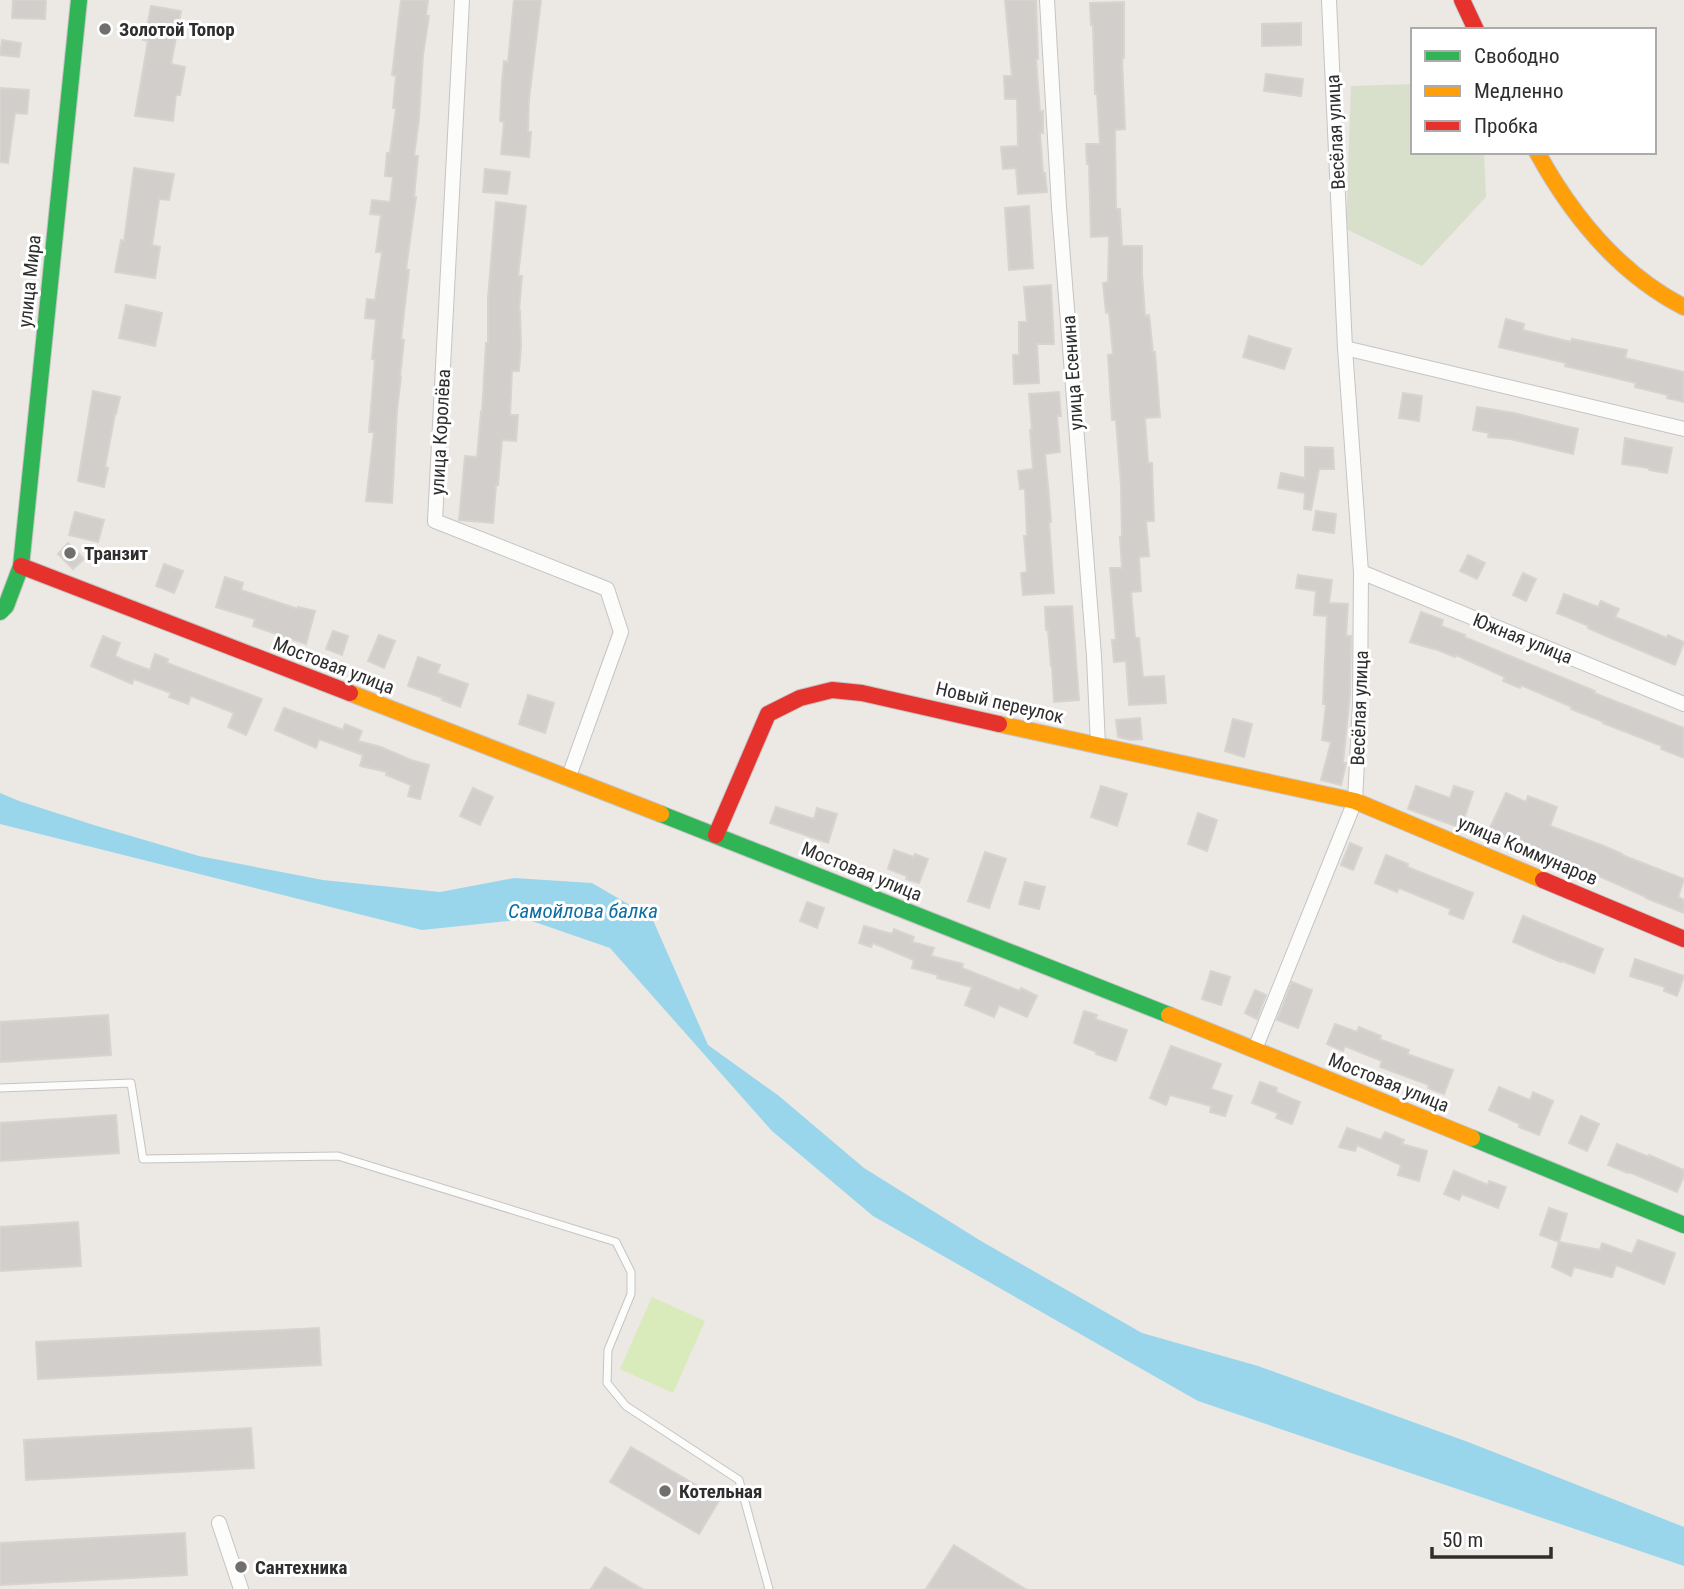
<svg xmlns="http://www.w3.org/2000/svg" width="1684" height="1589" viewBox="0 0 1684 1589" font-family="'Roboto Condensed',sans-serif">
<rect width="100%" height="100%" fill="#ece8e4"/>
<path fill="#d8e0cc" d="M1413 84V152H1484L1486 197 1422 266 1346 229 1351 86Z"/>
<path fill="#d9eabb" d="M652 1297 705 1321 673 1393 620 1369Z"/>
<path fill="#99d6ec" d="M0 793 19 801 97 826 199 856 323 880 440 892 514 878 592 883 652 918 708 1045 779 1096 864 1168 981 1241 1142 1333 1258 1366 1468 1442 1684 1527V1566L1198 1401 873 1216 772 1131 610 948 526 919 422 930 0 824Z"/>
<g fill="#d1cecb" stroke="#d7d4d0" stroke-width="2">
<path d="M13 0H46L45 19 12 18Z"/>
<path d="M401 0H428L426 16H429L423 55 419 120 414 156H418L414 197H416L406 269 409 270 401 339 404 340 400 377H401L397 410 392 503 366 501 374 432H369L375 360 372 359 376 319 365 318 367 299 375 300 382 252H376L381 215 370 214 372 200 390 202 393 177 385 176 387 153H390L396 108H393L396 76 392 75Z"/>
<path d="M514 0H541L529 99 528 132H531L529 157 501 154 504 122 500 121 502 83 504 61 508 62Z"/>
<path d="M1005 0H1036L1038 59H1036L1040 112 1043 111V133H1040L1043 173H1045L1047 192 1018 194 1016 168 1003 169 1001 147 1018 146 1017 99H1005L1004 76H1012Z"/>
<path d="M1124 2V58H1122L1125 129 1115 130 1116 209H1120L1122 246H1142V274L1145 316 1149 315 1153 352H1155L1160 417 1145 418 1148 463H1152L1154 521H1146L1149 556 1139 557 1141 591 1131 592 1135 638H1139L1143 677 1164 676 1166 703 1129 705 1126 661 1114 662 1112 640H1116L1110 568H1122L1120 537H1122L1121 486 1116 420H1112L1108 355 1113 354 1109 312 1106 313 1103 283 1108 282 1109 236 1091 237 1089 164H1087L1086 144H1100L1097 94H1095L1093 25H1091L1090 3Z"/>
<path d="M151 6 181 11 171 64 185 67 180 95H176L173 121 135 116 148 41 143 40 145 27H147Z"/>
<path d="M1301 23V45L1262 46V24Z"/>
<path d="M2 40 21 43 19 57 0 55Z"/>
<path d="M1266 74 1303 79 1301 96 1264 91Z"/>
<path d="M0 88 29 90 27 114 15 113 8 163 0 162Z"/>
<path d="M134 168 174 174 169 200 159 199 152 245 160 247 155 278 115 272 121 240 124 241Z"/>
<path d="M485 169 510 172 507 194 483 192Z"/>
<path d="M496 202 526 206 518 276H522L519 311H520L521 346 519 371H512L510 415H518L516 441 502 440 498 485H496L493 523 459 520 465 456 477 457 481 412 482 413 486 343H488V298Z"/>
<path d="M1029 206 1033 268 1009 270 1005 208Z"/>
<path d="M1051 285 1054 344H1037L1039 383 1014 384 1013 355H1019V322H1027L1024 287Z"/>
<path d="M126 305 162 313 155 346 119 338Z"/>
<path d="M1506 319 1524 324 1523 330 1571 342 1572 339 1627 350 1625 358 1684 372V402L1667 398 1668 395 1635 387 1636 383 1565 366 1566 363 1499 347Z"/>
<path d="M1249 336 1291 349 1284 369 1243 357Z"/>
<path d="M93 391 120 397 116 414H115L105 467 108 468 104 487 78 481Z"/>
<path d="M1059 392 1061 416H1057L1060 452 1045 454 1049 497 1051 522H1049L1054 593 1023 595 1021 573 1027 572 1024 536H1027L1025 489H1020L1018 471 1033 469 1030 430H1032L1029 394Z"/>
<path d="M1403 393 1422 396 1419 421 1399 418Z"/>
<path d="M1477 407 1514 413 1578 429 1573 454 1510 439 1488 437 1489 433 1473 430Z"/>
<path d="M1625 438 1672 448 1667 473 1649 470V468L1622 464Z"/>
<path d="M1305 447 1333 448 1334 469H1319L1311 510 1304 509 1305 493 1278 488 1281 473 1305 478Z"/>
<path d="M1316 511 1336 514 1334 533 1313 530Z"/>
<path d="M75 512 104 520 98 542 69 535Z"/>
<path d="M68 543 84 559 73 569 58 554Z"/>
<path d="M1468 555 1485 563 1477 579 1460 571Z"/>
<path d="M164 564 183 571 174 593 156 586Z"/>
<path d="M1523 573 1536 579 1526 601 1513 595Z"/>
<path d="M1298 575 1332 580 1329 603 1348 604 1346 636H1351L1350 694 1343 763H1346L1341 785 1321 780 1331 742 1322 740 1326 704H1323L1327 616 1314 615 1316 591 1296 588Z"/>
<path d="M225 577 243 583 241 590 298 609V607L315 611 306 644 253 626 255 619 216 607Z"/>
<path d="M1564 594 1598 607 1601 601 1619 609 1615 617 1667 638 1668 635 1684 642 1675 665 1606 636 1588 628 1589 626 1557 613Z"/>
<path d="M1072 606 1079 700 1054 702 1052 666H1051L1048 630H1046L1045 607Z"/>
<path d="M1421 612 1443 620 1441 626 1465 635 1464 637 1595 691 1594 693 1684 728V758L1661 749 1662 746 1603 723 1604 722 1571 709 1572 707 1521 685 1520 688 1503 681 1505 677 1456 655 1455 657 1433 648V649L1410 642Z"/>
<path d="M333 631 348 636 342 655 326 649Z"/>
<path d="M379 635 395 641 384 668 368 661Z"/>
<path d="M103 636 120 643 115 656 123 660 150 670 155 654 168 659 167 663 262 699 246 735 228 727 234 713 191 696 188 704 169 697 171 693 134 679 132 684 91 666Z"/>
<path d="M418 657 440 665 437 673 468 684 460 707 442 700 443 698 408 686Z"/>
<path d="M528 695 554 703 545 733 519 724Z"/>
<path d="M284 708 343 730 345 724 362 731 358 741 381 747 411 760 429 765 420 799 408 796 411 785 386 775 387 772 360 766 363 755 319 739 316 748 275 730Z"/>
<path d="M1140 718 1142 739 1131 740 1118 737 1116 720Z"/>
<path d="M1233 719 1252 724 1244 757 1225 751Z"/>
<path d="M1101 786 1127 794 1117 826 1091 817Z"/>
<path d="M1416 786 1450 798 1454 786 1473 792 1461 828 1408 809Z"/>
<path d="M473 788 493 797 480 825 460 816Z"/>
<path d="M1506 793 1526 802 1528 796 1557 807 1550 826 1604 846 1622 854V855L1684 879 1678 897 1684 900V913L1646 898V897L1581 868 1511 842 1512 840 1489 830Z"/>
<path d="M776 807 814 819 817 808 837 814 828 843 770 823Z"/>
<path d="M1198 813 1217 820 1207 851 1188 844Z"/>
<path d="M1350 843 1362 848 1353 870 1341 865Z"/>
<path d="M894 850 914 857 915 854 928 859 919 883 906 879 907 876 888 869Z"/>
<path d="M985 852 1006 859 989 908 968 901Z"/>
<path d="M1386 855 1408 864 1407 867 1473 893 1463 919 1449 914 1451 909 1399 888 1397 892 1375 883Z"/>
<path d="M1025 882 1045 887 1039 909 1019 904Z"/>
<path d="M807 902 824 908 817 928 800 921Z"/>
<path d="M1523 916 1603 949 1594 973 1562 961 1561 962 1513 942Z"/>
<path d="M864 926 892 934 894 929 914 937 912 942 934 948 931 956 963 964 962 968 1020 991 1021 988 1037 996 1027 1017 999 1005 994 1017 965 1005 972 987 937 978 938 975 912 968 914 960 873 943 871 947 859 943Z"/>
<path d="M1635 959 1684 976 1677 996 1664 991 1665 987 1630 976Z"/>
<path d="M1211 971 1230 977 1221 1005 1202 999Z"/>
<path d="M1292 982 1312 990 1298 1028 1277 1020Z"/>
<path d="M1255 990 1266 995 1257 1019 1245 1013Z"/>
<path d="M1084 1011 1097 1015 1095 1019 1127 1030 1116 1061 1096 1054 1097 1052 1074 1043Z"/>
<path d="M108 1015 111 1055 0 1062V1022Z"/>
<path d="M1335 1024 1357 1032 1359 1027 1381 1036 1379 1039 1409 1050 1407 1054 1453 1070 1444 1094 1428 1088 1429 1085 1380 1067 1382 1061 1345 1046 1343 1051 1327 1044Z"/>
<path d="M1171 1046 1221 1064 1211 1089 1232 1096 1225 1116 1210 1112 1211 1106 1170 1095 1166 1105 1150 1098Z"/>
<path d="M1260 1082 1277 1088 1276 1092 1300 1102 1292 1124 1276 1118 1278 1113 1252 1103Z"/>
<path d="M1499 1087 1530 1100 1533 1092 1553 1101 1539 1135 1519 1127 1520 1124 1489 1110Z"/>
<path d="M116 1115 119 1153 0 1161V1123Z"/>
<path d="M1581 1116 1599 1124 1587 1151 1569 1143Z"/>
<path d="M1347 1128 1381 1140 1385 1132 1404 1140 1402 1144 1427 1151 1419 1181 1398 1175 1401 1165 1357 1145 1355 1151 1339 1147Z"/>
<path d="M1617 1144 1649 1157V1155L1684 1170V1176L1677 1192 1629 1172 1628 1173 1608 1165Z"/>
<path d="M1454 1171 1488 1185 1489 1181 1506 1187 1498 1208 1462 1194 1459 1200 1444 1194Z"/>
<path d="M1549 1208 1567 1214 1559 1242 1540 1235Z"/>
<path d="M78 1222 81 1266 0 1271V1227Z"/>
<path d="M1638 1240 1675 1253 1664 1284 1616 1265 1612 1277 1574 1267 1571 1276 1552 1267 1559 1242 1600 1250 1602 1243 1632 1254Z"/>
<path d="M319 1328 321 1365 38 1379 36 1342Z"/>
<path d="M251 1428 254 1468 26 1480 24 1440Z"/>
<path d="M631 1447 720 1499 699 1534 610 1482Z"/>
<path d="M185 1533 187 1575 0 1585V1543Z"/>
<path d="M954 1545 1025 1589H926Z"/>
<path d="M605 1567 642 1589H591Z"/>
</g>
<g fill="none" stroke-linecap="round" stroke-linejoin="round">
<defs>
<path id="lane" d="M0 1088 131 1083 143 1159 338 1156 616 1242 631 1272V1294L608 1350 607 1383 626 1406 739 1480 769 1589"/>
<g id="street">
<path d="M462 0 435 521 607 589 621 632 568 779"/>
<path d="M1047 0 1059 207 1094 656 1098 746"/>
<path d="M1345 348 1684 429"/>
<path d="M1361 572 1684 704"/>
<path d="M1255 1049 1355 801 1360 704 1361 572 1345 348 1329 0"/>
<path d="M219 1523 241 1589"/>
</g>
<g id="fast">
<path d="M0 612 6 606 21 566 79 0"/>
<path d="M661 814 1169 1015"/>
<path d="M1472 1138 1684 1225"/>
</g>
<g id="slow">
<path d="M1537 152C1572 216 1618 273 1684 307"/>
<path d="M350 693 661 814"/>
<path d="M999 724 1355 801 1543 880"/>
<path d="M1169 1015 1472 1138"/>
</g>
<g id="jam">
<path d="M1462 0 1476 30"/>
<path d="M21 566 350 693"/>
<path d="M716 835 768 714 800 698 832 690 862 693 999 724"/>
<path d="M1543 880 1684 939"/>
</g>
</defs>
<use href="#lane" stroke="#c5c4c5" stroke-width="9"/>
<use href="#street" stroke="#c5c4c5" stroke-width="16"/>
<use href="#fast" stroke="#c5c4c5" stroke-width="18"/>
<use href="#slow" stroke="#c5c4c5" stroke-width="18"/>
<use href="#jam" stroke="#c5c4c5" stroke-width="18"/>
<use href="#lane" stroke="#fcfcfb" stroke-width="7"/>
<use href="#street" stroke="#fcfcfb" stroke-width="14"/>
<use href="#fast" stroke="#30b455" stroke-width="16"/>
<use href="#slow" stroke="#ff9f0a" stroke-width="16"/>
<use href="#jam" stroke="#e5322d" stroke-width="16"/>
</g>
<g fill="#706f6e" stroke="#fff" stroke-width="2.5">
<circle cx="105" cy="29" r="7"/>
<circle cx="70" cy="553" r="7"/>
<circle cx="665" cy="1491" r="7"/>
<circle cx="241" cy="1567" r="7"/>
</g>
<g text-anchor="middle" stroke-width="6" stroke-linejoin="round" paint-order="stroke">
<g font-size="19" font-weight="bold" fill="#2e2e2e" stroke="#fff" text-anchor="start">
<text x="119" y="36">Золотой Топор</text>
<text x="84" y="560">Транзит</text>
<text x="679" y="1498">Котельная</text>
<text x="255" y="1574">Сантехника</text>
</g>
<g font-size="19" fill="#2e2e2e" stroke="#fff">
<text transform="translate(1335 132) rotate(-93)" y="7">Весёлая улица</text>
<text transform="translate(29 281) rotate(-84)" y="7">улица Мира</text>
<text transform="translate(1072 373) rotate(-94)" y="7">улица Есенина</text>
<text transform="translate(440 432) rotate(-87)" y="7">улица Королёва</text>
<text transform="translate(1523 638) rotate(22)" y="7">Южная улица</text>
<text transform="translate(334 665) rotate(21)" y="7">Мостовая улица</text>
<text transform="translate(1000 702) rotate(13)" y="7">Новый переулок</text>
<text transform="translate(1359 708) rotate(-88)" y="7">Весёлая улица</text>
<text transform="translate(1528 850) rotate(23)" y="7">улица Коммунаров</text>
<text transform="translate(862 871) rotate(22)" y="7">Мостовая улица</text>
<text transform="translate(1389 1082) rotate(22)" y="7">Мостовая улица</text>
</g>
<g font-size="21" font-style="italic" fill="#0d6fa3" stroke="#fff">
<text x="583" y="918">Самойлова балка</text>
</g>
</g>
<rect x="1411" y="28" width="245" height="126" fill="#ffffff" stroke="#ababab" stroke-width="2"/>
<rect x="1425" y="51" width="35" height="10" fill="#30b455" stroke="#ababab" stroke-width="2"/>
<text x="1474" y="63" font-size="21" fill="#2e2e2e">Свободно</text>
<rect x="1425" y="86" width="35" height="10" fill="#ff9f0a" stroke="#ababab" stroke-width="2"/>
<text x="1474" y="98" font-size="21" fill="#2e2e2e">Медленно</text>
<rect x="1425" y="121" width="35" height="10" fill="#e5322d" stroke="#ababab" stroke-width="2"/>
<text x="1474" y="133" font-size="21" fill="#2e2e2e">Пробка</text>
<path d="M1432 1547v10h119v-10" fill="none" stroke="#2e2e2e" stroke-width="3.5"/>
<text x="1442" y="1547" font-size="21" fill="#2e2e2e" stroke="#ffffff" stroke-width="5" paint-order="stroke">50 m</text>
</svg>
